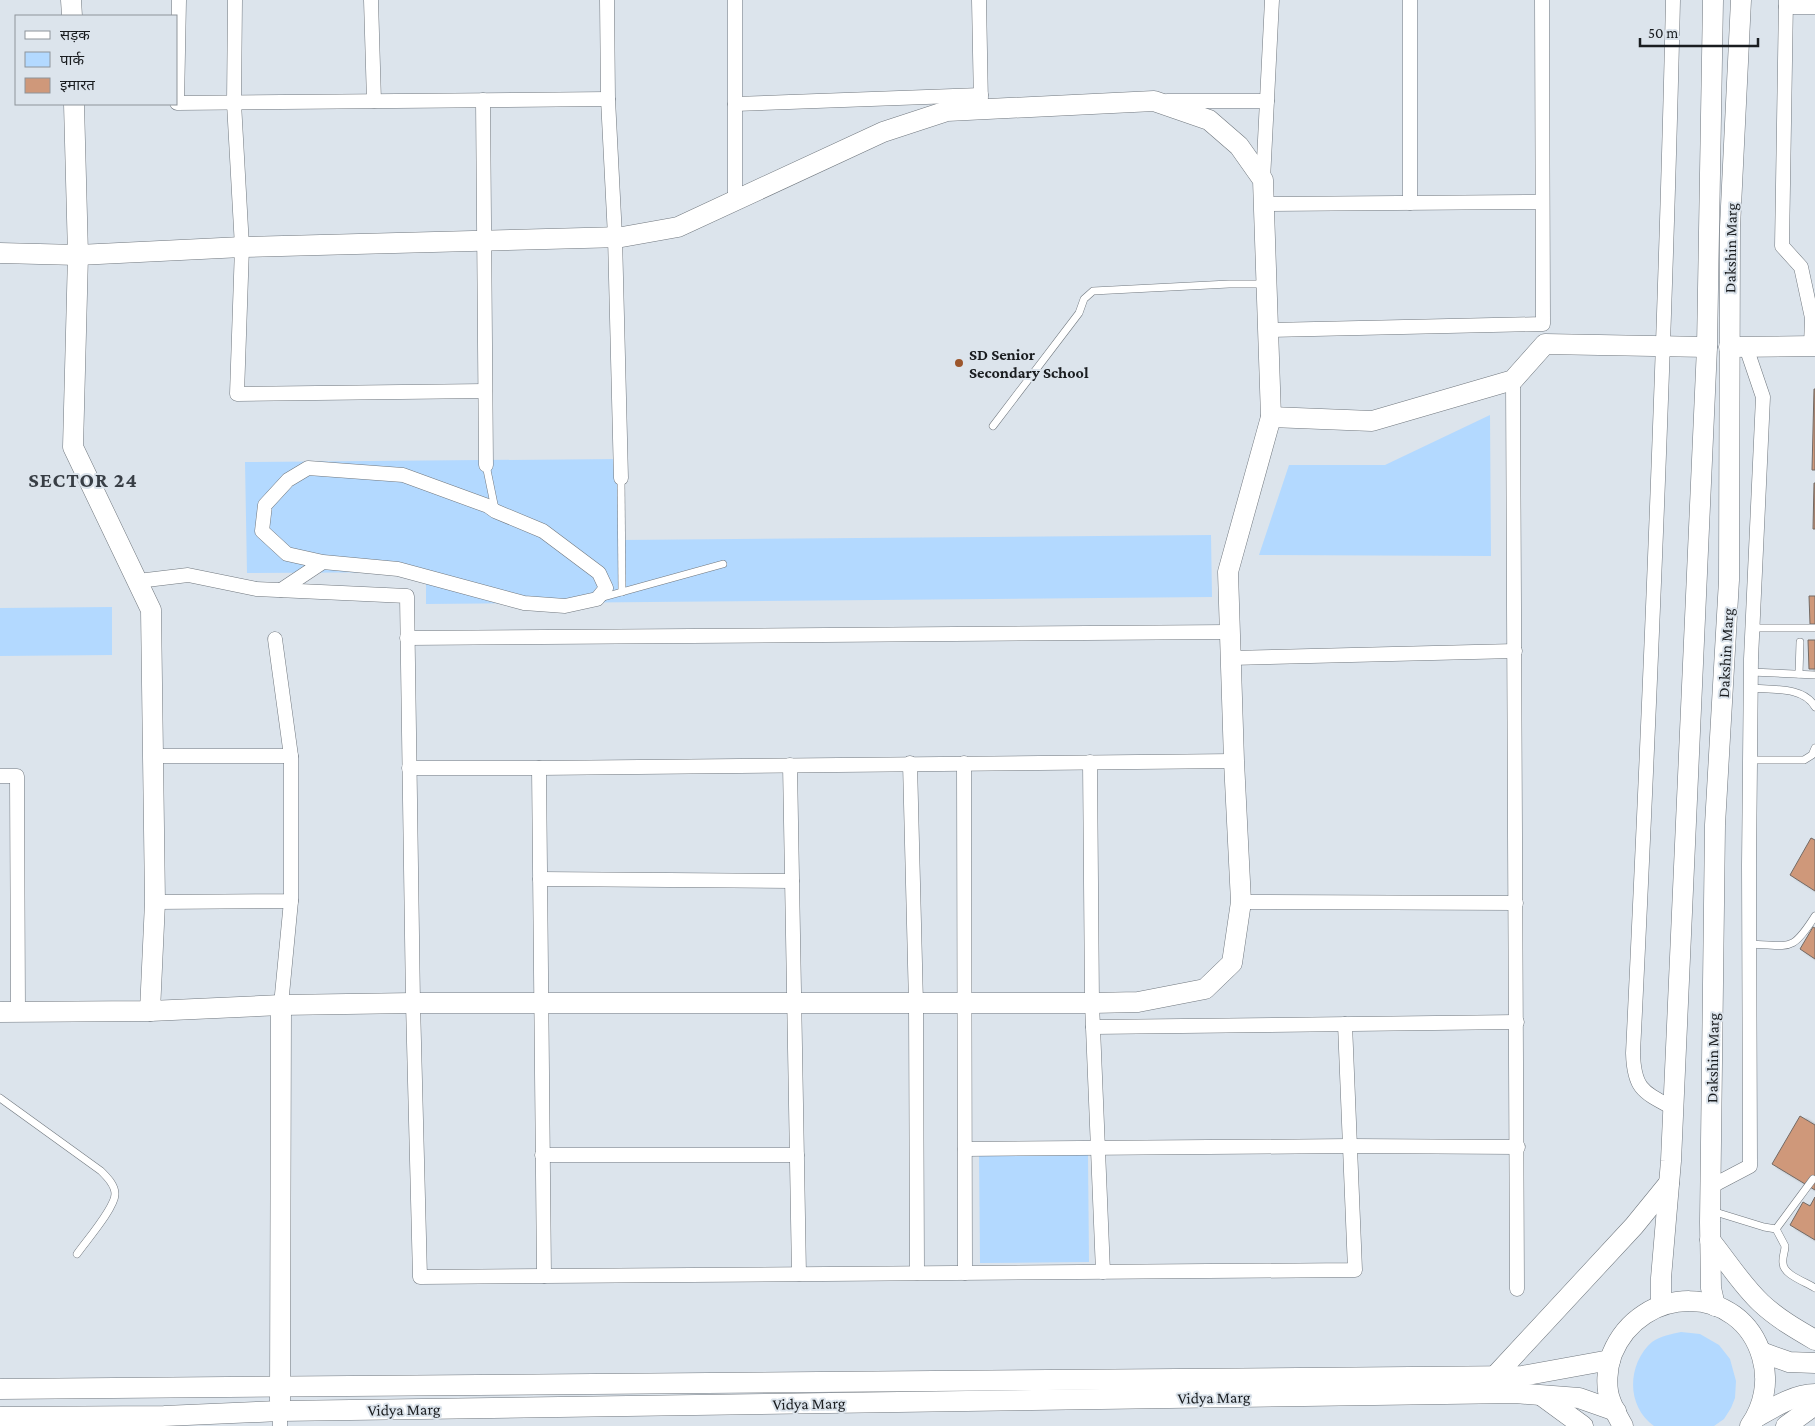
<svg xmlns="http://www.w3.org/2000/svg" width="1815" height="1426" viewBox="0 0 1815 1426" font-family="'Crimson Pro','Noto Sans Devanagari',serif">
<defs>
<filter id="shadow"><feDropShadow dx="5.5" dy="3" stdDeviation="1" flood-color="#0004"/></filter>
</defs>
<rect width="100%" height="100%" fill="#dce4ec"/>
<g fill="#b3d9ff">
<path d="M1490 415 1491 556 1259 555 1289 465H1385Z"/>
<path d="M619 459 621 540 1211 535 1212 597 426 604V572L247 573 245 462Z"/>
<path d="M112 607V655L0 656V608Z"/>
<path d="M1088 1155 1089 1262 980 1263 979 1156Z"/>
<path d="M1681 1332 1700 1334 1719 1345 1730 1359 1736 1381 1735 1398 1731 1408 1724 1419 1714 1426H1654C1626 1406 1627 1364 1652 1342 1660 1336 1672 1334 1681 1332Z"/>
</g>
<g fill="#cf987a" stroke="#736a65" filter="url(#shadow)">
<path d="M1814 389H1815V470H1812Z"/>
<path d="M1814 483H1815V529H1813Z"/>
<path d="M1809 596H1815V624H1810Z"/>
<path d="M1808 640H1815V669H1809Z"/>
<path d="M1811 838 1815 840V891L1790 875Z"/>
<path d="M1813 927 1815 928V959L1800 949Z"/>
<path d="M1800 1116 1815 1125V1190L1772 1164Z"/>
<path d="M1815 1197V1240L1790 1225 1803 1202 1810 1206Z"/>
</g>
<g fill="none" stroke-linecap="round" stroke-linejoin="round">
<defs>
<g id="lane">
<path d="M993 426 1079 313 1084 299 1093 291 1229 284H1266"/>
<path d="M486 465 495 509"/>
<path d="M621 478 622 592"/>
<path d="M600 598 723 564"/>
<path d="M1752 628H1815"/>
<path d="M1751 672 1815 675"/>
<path d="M1799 674 1800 642"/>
<path d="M1750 688C1772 690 1804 686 1815 707"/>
<path d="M1750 760H1804L1812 755 1815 748"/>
<path d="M1749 944C1790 945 1791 954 1815 916"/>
<path d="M0 1098 101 1171C107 1177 115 1185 115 1194 115 1208 86 1241 77 1254"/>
<path d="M1712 1211 1764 1227 1776 1229 1813 1179"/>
<path d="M1776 1229 1785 1246C1785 1252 1782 1257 1783 1263 1783 1275 1806 1282 1815 1288"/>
</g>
<g id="street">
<path d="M179 0 177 103 608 99"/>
<path d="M235 0 234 103 242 247 237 394 485 391"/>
<path d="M371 0 374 101"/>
<path d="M607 0 608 99 615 237 621 478"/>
<path d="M979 0 981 104"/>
<path d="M1410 0V203"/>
<path d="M1673 0C1665 351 1650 702 1633 1053 1634 1089 1643 1092 1673 1108"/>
<path d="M1786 0 1782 246 1801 267 1812 318 1811 346"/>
<path d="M1786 7H1815"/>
<path d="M483 100 486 465"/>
<path d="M1167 101H1267"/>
<path d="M735 104 981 95"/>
<path d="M1263 180 1272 0"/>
<path d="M735 201V0"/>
<path d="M1263 204 1541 202"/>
<path d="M1268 330 1543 324 1542 0"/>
<path d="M1513 380 1517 1289"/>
<path d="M138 581 188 575 256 589 407 596 413 1003 420 1277 1355 1270 1345 1024"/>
<path d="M281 590 323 562 398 569 524 603 565 606 597 599 606 588 599 573 543 531 495 511 488 506 403 475 308 468 288 480 265 505 262 531 287 554 323 562"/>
<path d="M407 638 1230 632"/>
<path d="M275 639 291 756"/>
<path d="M1231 658 1515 651"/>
<path d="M153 756H291V901L155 902"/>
<path d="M1090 762 1092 1003 1103 1272"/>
<path d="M910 763 916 1004 917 1273"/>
<path d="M964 763 965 1273"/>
<path d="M790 765 799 1274"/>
<path d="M409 768H539L1234 761"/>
<path d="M539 768 544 1276"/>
<path d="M0 776H17L18 1011"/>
<path d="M540 879 792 881"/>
<path d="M1241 902 1516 903"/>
<path d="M281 1005 291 901"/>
<path d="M1093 1027 1517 1022"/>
<path d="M965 1149 1351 1146 1518 1147"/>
<path d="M542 1155H797"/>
<path d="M1710 1187 1750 1166 1749 865 1751 659 1763 397 1746 347"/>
<path d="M280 1411V1426"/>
</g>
<g id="secondary">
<path d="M71 0 72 16"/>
<path d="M74 104 78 255 73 447 151 610 155 902 150 1011"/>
<path d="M0 253 78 255 242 247 622 237 678 227 883 132 947 111 1154 101 1209 120 1239 146 1263 180 1271 417 1228 572 1234 761 1241 902 1232 963 1205 989 1138 1002 1092 1003H413L281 1005 150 1011 0 1012"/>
<path d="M1729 347 1815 346"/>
<path d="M1271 417 1372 421 1513 380 1545 344 1707 347"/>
<path d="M1710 1240C1727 1261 1741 1284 1761 1303 1777 1318 1796 1329 1815 1340"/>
<path d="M1661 1305V1278L1671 1161 1707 347 1713 0"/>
<path d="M1715 1306 1711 1288 1710 1222 1715 825 1729 580 1730 227 1741 0"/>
<path d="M1761 1352 1789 1362 1815 1363"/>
<path d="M1494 1377 1634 1226 1669 1183"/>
<path d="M0 1389 1522 1376 1610 1360"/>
<path d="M1542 1396 1583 1426"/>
<path d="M280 1401 281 1005"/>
<path d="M0 1417 164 1416 280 1411 1515 1393 1579 1398 1616 1411"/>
<path d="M1757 1417C1774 1407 1795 1394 1815 1394"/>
<path d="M1623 1426C1619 1419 1614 1410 1611 1402 1605 1388 1607 1368 1612 1354 1641 1283 1741 1283 1762 1357 1769 1381 1764 1406 1750 1426"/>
<path d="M1786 1426 1815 1405"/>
</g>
</defs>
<use href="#lane" stroke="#70777e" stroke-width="8"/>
<use href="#street" stroke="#70777e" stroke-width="15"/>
<use href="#secondary" stroke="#70777e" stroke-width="21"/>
<use href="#lane" stroke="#fff" stroke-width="7"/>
<use href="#street" stroke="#fff" stroke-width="14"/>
<use href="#secondary" stroke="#fff" stroke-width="20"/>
</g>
<circle fill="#9c562c" stroke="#dce4ec" stroke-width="2" cx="959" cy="363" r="5"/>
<g text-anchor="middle" stroke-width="4" stroke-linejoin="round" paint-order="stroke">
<g font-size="16" fill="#1a1d20" stroke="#dce4ec">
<text transform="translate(1730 248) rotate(-89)" y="6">Dakshin Marg</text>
<text transform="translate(1725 653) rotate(-87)" y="6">Dakshin Marg</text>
<text transform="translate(1712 1058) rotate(-89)" y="6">Dakshin Marg</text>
<text transform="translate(1214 1397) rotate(-1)" y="6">Vidya Marg</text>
<text transform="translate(809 1403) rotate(-1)" y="6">Vidya Marg</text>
<text transform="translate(404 1409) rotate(-1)" y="6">Vidya Marg</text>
</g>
<g font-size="16" font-weight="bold" fill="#1a1d20" stroke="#dce4ec" text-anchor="start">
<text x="969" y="360">SD Senior<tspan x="969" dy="18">Secondary School</tspan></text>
</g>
<g font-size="21" font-weight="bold" letter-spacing="1" fill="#383e45" stroke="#dce4ec">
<text x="83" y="487">SECTOR 24</text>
</g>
</g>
<rect x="15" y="15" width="162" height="90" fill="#dce4ec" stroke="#8e949a"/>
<rect x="25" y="31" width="25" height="8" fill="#ffffff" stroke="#8e949a"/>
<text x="60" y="40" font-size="15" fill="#1a1d20">सड़क</text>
<rect x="25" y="52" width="25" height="15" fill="#b3d9ff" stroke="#8e949a"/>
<text x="60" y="65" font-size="15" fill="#1a1d20">पार्क</text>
<rect x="25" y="78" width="25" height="15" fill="#cf987a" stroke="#8e949a"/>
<text x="60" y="90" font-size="15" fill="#1a1d20">इमारत</text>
<path d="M1640 38v8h118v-8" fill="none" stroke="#1a1d20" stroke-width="2.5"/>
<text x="1648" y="38" font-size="15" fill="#1a1d20" stroke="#dce4ec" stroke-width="4" paint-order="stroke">50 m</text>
</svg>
